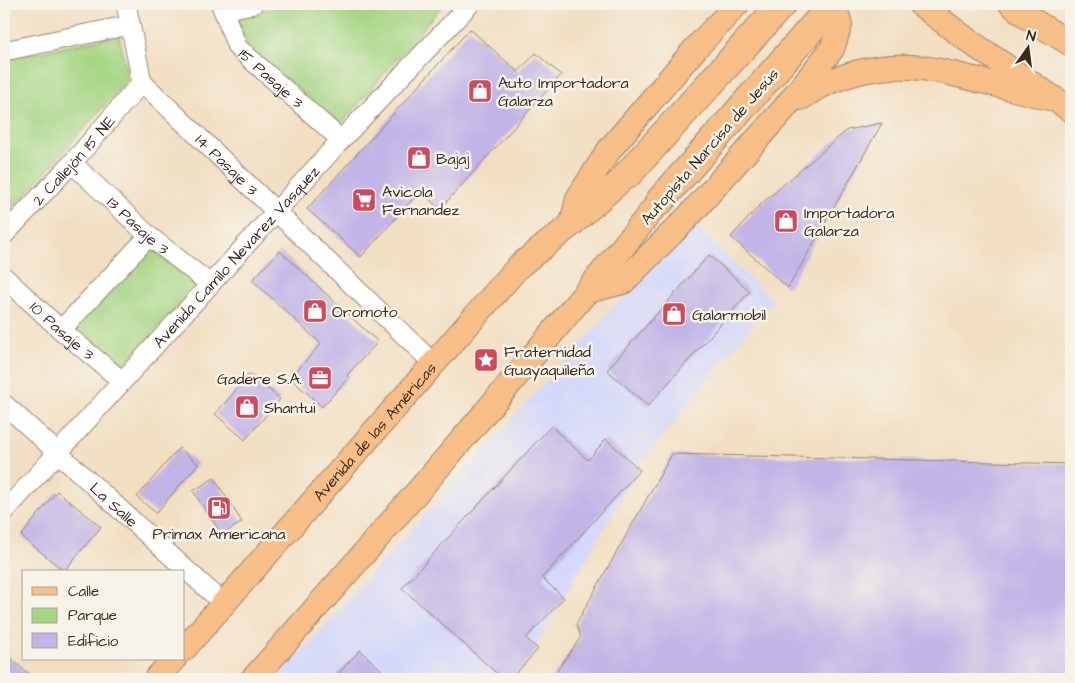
<svg xmlns="http://www.w3.org/2000/svg" width="1075" height="683" viewBox="0 0 1075 683" font-family="'Architects Daughter',sans-serif">
<rect width="100%" height="100%" fill="#f7f3e8"/>
<filter id="ink" filterUnits="userSpaceOnUse"><feTurbulence type="fractalNoise" baseFrequency=".02" numOctaves="2"/><feDisplacementMap in="SourceGraphic" scale="10" xChannelSelector="R" yChannelSelector="G"/><feConvolveMatrix kernelMatrix="1 2 1 2 8 2 1 2 1" color-interpolation-filters="sRGB"/></filter>
<filter id="wash" filterUnits="userSpaceOnUse"><feTurbulence type="fractalNoise" baseFrequency=".0096" numOctaves="4" result="noise"/><feDisplacementMap in="SourceGraphic" scale="20" xChannelSelector="R" yChannelSelector="G"/><feGaussianBlur stdDeviation="1.12" result="paint"/><feColorMatrix in="noise" values="0 0 0 0 0 0 0 0 0 0 0 0 0 0 0 0 0 1.4 0 .05"/><feComposite in="paint" operator="in"/></filter>
<g filter="url(#wash)">
<rect width="100%" height="100%" fill="#f2dfc2"/>
<path fill="#d4d8f9" d="M691 222 773 300 648 454 516 679H276Z"/>
<g fill="#a6d684" stroke="#708051">
<path d="M295 4H444L341 124 248 47 237 16Z"/>
<path d="M119 35 128 79 4 219V60Z"/>
<path d="M150 248 197 285 120 369 75 329Z"/>
</g>
<g id="blocks">
<g fill="#c1b5e7">
<path d="M470 29 518 72 536 53 561 75 440 209 420 191 361 257 307 209Z"/>
<path d="M882 123 788 288 731 237 760 205 847 130Z"/>
<path d="M280 251 378 342 347 375 349 377 322 407 290 378 321 344 252 280Z"/>
<path d="M709 255 750 291 648 406 607 370Z"/>
<path d="M250 374 280 399 245 440 215 414Z"/>
<path d="M551 426 588 460 606 439 640 470 542 578 564 598 526 638 538 649 511 679H503L402 588Z"/>
<path d="M179 448 198 464 156 513 137 497Z"/>
<path d="M672 454 1071 464V679H551L581 637 576 624Z"/>
<path d="M214 478 242 522 222 535 193 491Z"/>
<path d="M57 491 101 527 64 571 21 536Z"/>
<path d="M360 650 391 679H333Z"/>
<path d="M4 653 35 679H4Z"/>
</g>
</g>
</g>
<g filter="url(#ink)">
<use href="#blocks" fill-opacity="0" stroke="#968470" stroke-width="1"/>
<g fill="none" stroke-linecap="round" stroke-linejoin="round">
<defs>
<g id="minor">
<path id="s1" d="M126 4 142 82 434 364"/>
<path id="s2" d="M221 4 237 47 341 140"/>
<path d="M223 10 253 4"/>
<path d="M4 51 130 25"/>
<path id="s3" d="M72 163 149 236 210 284"/>
<path id="s4" d="M4 235 72 163 142 82"/>
<path id="s5" d="M4 277 61 330 122 381"/>
<path d="M61 330 149 236"/>
<path id="s6" d="M4 404 224 604"/>
<path id="s7" d="M4 512 341 140 470 4"/>
</g>
<g id="major">
<path d="M920 4 970 42 1071 110"/>
<path d="M1011 4 1029 18 1071 44"/>
<path d="M801 98C835 74 880 63 922 68 940 70 957 75 974 79 1002 86 1029 93 1057 100"/>
<path d="M572 224 578 198 609 150 695 49 737 4"/>
<path d="M588 291 623 282 688 217 783 110 832 49 840 25 834 4"/>
<path id="s8" d="M184 649 519 266 572 224 628 174"/>
<path d="M156 679 174 659"/>
<path d="M253 679C392 523 529 365 659 202"/>
</g>
<g id="highway">
<path d="M628 174 782 4"/>
<path d="M659 202 833 4"/>
</g>
</defs>
<use href="#minor" stroke="#968470" stroke-width="21"/>
<use href="#major" stroke="#968470" stroke-width="26"/>
<use href="#highway" stroke="#968470" stroke-width="30"/>
<use href="#minor" stroke="#fff" stroke-width="19"/>
<use href="#major" stroke="#f7be87" stroke-width="24"/>
<use href="#highway" stroke="#f7be87" stroke-width="28"/>
</g>
</g>
<defs>
<symbol id="shop-square" viewBox="-11 -11 22 22"><rect x="-9" y="-9" width="18" height="18" rx="4" fill="#d1495b" stroke="#f7f3e8"/><path d="M-5-2.5h2.3a2.7 3.5 0 0 1 5.4 0H5L5.5 6h-11ZM-1.5-2.5h3a1.5 2.3 0 0 0-3 0Z" fill="#fff"/></symbol>
<symbol id="supermarket-square" viewBox="-11 -11 22 22"><rect x="-9" y="-9" width="18" height="18" rx="4" fill="#d1495b" stroke="#f7f3e8"/><path d="M-6-5.5h2.5l.6 2H6L4.5 2H-2.5L-4.4-4H-6ZM-1.5 3.2a1.3 1.3 0 1 0 .1 0ZM3 3.2a1.3 1.3 0 1 0 .1 0Z" fill="#fff"/></symbol>
<symbol id="sight-square" viewBox="-11 -11 22 22"><rect x="-9" y="-9" width="18" height="18" rx="4" fill="#d1495b" stroke="#f7f3e8"/><path d="M0-6L1.8-2.2L6-1.7L2.9 1.2L3.7 5.4L0 3.3L-3.7 5.4L-2.9 1.2L-6-1.7L-1.8-2.2Z" fill="#fff"/></symbol>
<symbol id="office-square" viewBox="-11 -11 22 22"><rect x="-9" y="-9" width="18" height="18" rx="4" fill="#d1495b" stroke="#f7f3e8"/><path d="M-6-3h4V-5.5h4V-3h4V5H-6ZM-1-4.5V-3h2v-1.5ZM-6 0V1H6V0Z" fill="#fff"/></symbol>
<symbol id="fuel-square" viewBox="-11 -11 22 22"><rect x="-9" y="-9" width="18" height="18" rx="4" fill="#d1495b" stroke="#f7f3e8"/><path d="M-5.5-6h7V0h2V4h1.3V-2.5L3-4.5l.8-.8L6-3V5H2.5V1h-1V6h-7ZM-4.2-4.7v3.2H.2V-4.7Z" fill="#fff"/></symbol>
</defs>
<g fill-rule="evenodd">
<use href="#shop-square" x="466" y="77" width="28" height="28"/>
<use href="#shop-square" x="405" y="144" width="28" height="28"/>
<use href="#supermarket-square" x="350" y="186" width="28" height="28"/>
<use href="#shop-square" x="772" y="207" width="28" height="28"/>
<use href="#shop-square" x="301" y="297" width="28" height="28"/>
<use href="#shop-square" x="660" y="300" width="28" height="28"/>
<use href="#sight-square" x="472" y="346" width="28" height="28"/>
<use href="#office-square" x="306" y="364" width="28" height="28"/>
<use href="#shop-square" x="233" y="393" width="28" height="28"/>
<use href="#fuel-square" x="205" y="494" width="28" height="28"/>
</g>
<g text-anchor="middle" stroke-width="5" stroke-linejoin="round" paint-order="stroke">
<g font-size="16" fill="#3b2a1e" stroke="#f7f3e8">
<text dy="6" stroke="none"><textPath href="#s2" startOffset="92">15 Pasaje 3</textPath></text>
<text transform="translate(709 146) rotate(-49)" y="6">Autopista Narcisa de Jesús</text>
<text dy="6" stroke="none"><textPath href="#s4" startOffset="102">2 Callejón 15 NE</textPath></text>
<text dy="6" stroke="none"><textPath href="#s1" startOffset="198">14 Pasaje 3</textPath></text>
<text dy="6" stroke="none"><textPath href="#s3" startOffset="91">13 Pasaje 3</textPath></text>
<text dy="6" stroke="none"><textPath href="#s7" startOffset="345">Avenida Camilo Nevarez Vasquez</textPath></text>
<text dy="6" stroke="none"><textPath href="#s5" startOffset="79">10 Pasaje 3</textPath></text>
<text dy="6" stroke="none"><textPath href="#s8" startOffset="289">Avenida de las Américas</textPath></text>
<text dy="6" stroke="none"><textPath href="#s6" startOffset="149">La Salle</textPath></text>
</g>
<g font-size="16" fill="#3b2a1e" stroke="#f7f3e8" text-anchor="start">
<text x="498" y="88">Auto Importadora<tspan x="498" dy="18">Galarza</tspan></text>
<text x="436" y="164">Bajaj</text>
<text x="382" y="197">Avicola<tspan x="382" dy="18">Fernandez</tspan></text>
<text x="804" y="218">Importadora<tspan x="804" dy="18">Galarza</tspan></text>
<text x="332" y="317">Oromoto</text>
<text x="692" y="320">Galarmobil</text>
<text x="504" y="357">Fraternidad<tspan x="504" dy="18">Guayaquileña</tspan></text>
<text x="302" y="384" text-anchor="end">Gadere S.A.</text>
<text x="264" y="413">Shantui</text>
<text x="219" y="539" text-anchor="middle">Primax Americana</text>
</g>
</g>
<rect width="1075" height="683" fill="none" stroke="#f7f3e8" stroke-width="20"/>
<rect x="22" y="570" width="162" height="90" fill="#f7f3e8" stroke="#aca397"/>
<rect x="32" y="587" width="25" height="8" fill="#f7be87" stroke="#aca397"/>
<text x="68" y="596" font-size="15" fill="#3b2a1e">Calle</text>
<rect x="32" y="608" width="25" height="15" fill="#a6d684" stroke="#aca397"/>
<text x="68" y="620" font-size="15" fill="#3b2a1e">Parque</text>
<rect x="32" y="633" width="25" height="15" fill="#c1b5e7" stroke="#aca397"/>
<text x="68" y="646" font-size="15" fill="#3b2a1e">Edificio</text>
<g transform="translate(1028 48) rotate(14)" stroke="#f7f3e8" stroke-width="4" paint-order="stroke">
<path d="M0-4L9 19L0 12L-9 19Z" fill="#3b2a1e"/>
<text y="-8" font-size="14" font-weight="bold" text-anchor="middle" fill="#3b2a1e">N</text>
</g>
</svg>
